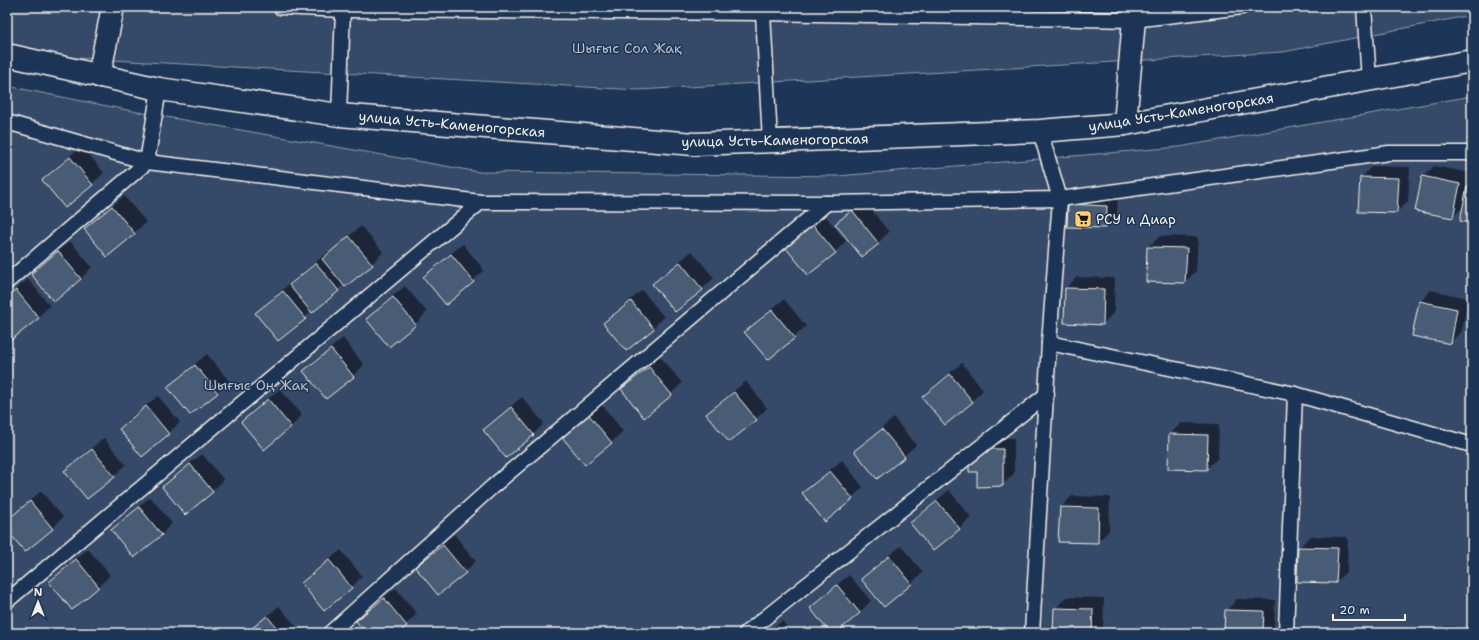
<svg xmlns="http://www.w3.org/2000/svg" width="1479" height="640" viewBox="0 0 1479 640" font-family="'Shantell Sans',sans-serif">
<rect width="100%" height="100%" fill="#1d3557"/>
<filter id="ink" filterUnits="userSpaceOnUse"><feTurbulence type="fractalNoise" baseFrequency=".025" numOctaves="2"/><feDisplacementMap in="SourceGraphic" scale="8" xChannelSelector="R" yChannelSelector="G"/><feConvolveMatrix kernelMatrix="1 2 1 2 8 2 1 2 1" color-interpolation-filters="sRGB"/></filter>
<g filter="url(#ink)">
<g fill="#354a67" stroke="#949ea8">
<path d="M7 7H1472V15L1283 52 638 90 7 54Z"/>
<path d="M7 86 127 110 479 172 838 176 1179 147 1472 96V633H7Z"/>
</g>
<g fill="#0007">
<path d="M82 146 104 173 92 184 66 206 44 180 55 168Z"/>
<path d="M1372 166 1410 167 1408 201 1397 212 1361 178Z"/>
<path d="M1434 166 1471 173 1468 187 1472 183V222L1464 206 1453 217 1423 177Z"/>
<path d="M1118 195 1117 216 1106 227 1069 205Z"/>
<path d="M124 196 146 222 134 233 86 229 97 218Z"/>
<path d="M864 200 889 232 878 243 836 224Z"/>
<path d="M824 214 846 241 835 252 786 247 798 236Z"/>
<path d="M361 226 383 252 372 264 344 284 278 340 257 313 268 302 301 274 328 252 329 253Z"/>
<path d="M1160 236 1198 237 1196 271 1185 282 1148 247Z"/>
<path d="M70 241 92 267 81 279 54 301 32 274 43 263Z"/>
<path d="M463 244 484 270 473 281 425 277 436 265Z"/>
<path d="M692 251 714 278 702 289 676 311 654 284 665 273Z"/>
<path d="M1077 277 1115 278 1114 312 1103 324 1066 288Z"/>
<path d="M28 279 50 306 38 317 11 339 7 333V296Z"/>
<path d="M405 286 427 312 416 324 389 346 367 319 378 308Z"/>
<path d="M642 290 664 317 653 328 604 323 616 312Z"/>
<path d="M1431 290 1468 298 1462 331 1450 343 1420 302Z"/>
<path d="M784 299 806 326 794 337 768 359 746 332 757 321Z"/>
<path d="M343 338 364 365 353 376 326 398 305 371 316 360Z"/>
<path d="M207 354 229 381 217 392 190 414 169 387 180 376Z"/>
<path d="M660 356 682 383 671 394 622 389 634 378Z"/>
<path d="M962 363 983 390 972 401 924 397 935 385Z"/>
<path d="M746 381 767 408 756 419 707 414 719 403Z"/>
<path d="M280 389 302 415 291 427 264 448 242 422 253 411Z"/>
<path d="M158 396 180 422 169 433 142 455 120 429 131 417Z"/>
<path d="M522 397 544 423 533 435 484 430 496 419Z"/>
<path d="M601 404 623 431 612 442 585 464 563 437 574 426Z"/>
<path d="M894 418 916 445 904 456 877 478 856 451 867 440Z"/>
<path d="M1181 423 1219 424 1218 458 1206 469 1170 434Z"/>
<path d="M104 438 126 465 114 476 88 498 66 471 77 460Z"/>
<path d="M991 438H1014V474L1002 485 978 471 970 459Z"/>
<path d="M202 454 224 480 212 491 164 487 175 475Z"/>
<path d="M842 460 863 487 852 498 803 493 815 482Z"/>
<path d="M949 490 971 517 960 528 933 550 911 523 922 512Z"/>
<path d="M41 491 63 517 52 529 7 528V520Z"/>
<path d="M1072 496 1110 497 1109 531 1097 542 1061 507Z"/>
<path d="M150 497 172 523 161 535 112 530 124 519Z"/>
<path d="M454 534 476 561 465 572 416 568 428 556Z"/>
<path d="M1311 536 1348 537 1347 571 1336 582 1299 547Z"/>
<path d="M901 546 923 572 911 584 863 579 874 567Z"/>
<path d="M88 549 110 575 99 587 50 582 61 571Z"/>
<path d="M341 550 362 576 351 588 302 583 314 571Z"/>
<path d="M849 575 871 601 859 613 835 633H832L811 608 822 597Z"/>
<path d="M396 588 417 614 397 633H367L357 621 369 609Z"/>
<path d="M1066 597 1104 598 1103 632 1054 633 1055 609Z"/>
<path d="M1237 599 1275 600 1274 633H1225L1226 611Z"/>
<path d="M279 606 301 632 300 633H247Z"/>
<path d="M782 621 792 633H767Z"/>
<path d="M346 625 353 633H336Z"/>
<path d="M1446 626 1472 628V633H1438Z"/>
</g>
<g fill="#485b74" stroke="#f4f1e8">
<path d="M70 157 93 185 65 208 42 180Z"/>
<path d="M1422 176 1460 184 1453 218 1415 211Z"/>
<path d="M1360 177 1399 178 1397 213 1358 212Z"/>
<path d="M1467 186 1472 187V223L1460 221Z"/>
<path d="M1068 204 1107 206 1106 228 1067 227Z"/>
<path d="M112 206 135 234 107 257 84 229Z"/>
<path d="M852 210 879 244 862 257 835 224Z"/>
<path d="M813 225 836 253 808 275 785 247Z"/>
<path d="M349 236 373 265 345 287 322 259Z"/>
<path d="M1147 247 1187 248 1185 283 1146 282Z"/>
<path d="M58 251 81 279 54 302 31 274Z"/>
<path d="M451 254 474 282 446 305 423 277Z"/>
<path d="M680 262 703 290 675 312 652 284Z"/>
<path d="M316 263 339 291 312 313 289 285Z"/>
<path d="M1065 288 1104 289 1103 325 1064 323Z"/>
<path d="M16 290 39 318 11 340 7 335V297Z"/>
<path d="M283 291 306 319 278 341 255 313Z"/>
<path d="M393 297 416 325 389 347 366 319Z"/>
<path d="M631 301 654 329 626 351 603 323Z"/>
<path d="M1419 301 1457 309 1451 344 1412 336Z"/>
<path d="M772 310 795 338 768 360 744 332Z"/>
<path d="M331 349 354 377 326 399 303 371Z"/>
<path d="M195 365 218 393 190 415 167 387Z"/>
<path d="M649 367 672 395 644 418 621 389Z"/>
<path d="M950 374 973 402 945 425 922 397Z"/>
<path d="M734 392 757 420 729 442 706 414Z"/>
<path d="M268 399 291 427 264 450 241 422Z"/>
<path d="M146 406 169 434 142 457 119 429Z"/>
<path d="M511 407 534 435 506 458 483 430Z"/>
<path d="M589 415 612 443 585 465 562 437Z"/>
<path d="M882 429 905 457 877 479 854 451Z"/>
<path d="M1169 434 1208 435 1207 470 1168 469Z"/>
<path d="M92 449 115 477 87 499 64 471Z"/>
<path d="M978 449H1003V486L977 487V472H969V459H978Z"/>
<path d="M190 464 213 492 185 515 162 487Z"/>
<path d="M830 471 853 499 825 522 802 493Z"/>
<path d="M30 501 53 529 25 552 7 530V520Z"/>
<path d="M937 501 960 529 933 551 910 523Z"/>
<path d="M139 507 162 535 134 558 111 530Z"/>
<path d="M1060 507 1099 508 1098 543 1058 542Z"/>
<path d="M443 545 466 573 438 595 415 567Z"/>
<path d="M1298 547 1338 548 1336 583 1297 582Z"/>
<path d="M889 556 912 584 884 607 861 579Z"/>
<path d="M76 559 99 587 72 610 49 582Z"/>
<path d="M329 560 352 588 324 611 301 583Z"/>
<path d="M837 585 860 613 836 633H830L810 608Z"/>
<path d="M384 598 407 626 399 633H366L356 621Z"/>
<path d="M1054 608 1093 609 1092 633H1053Z"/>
<path d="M1225 610 1264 611 1263 633H1224Z"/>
<path d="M267 616 281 633H246Z"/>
</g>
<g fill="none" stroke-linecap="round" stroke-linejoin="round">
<defs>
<g id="lane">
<path d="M280 7 343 10 763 13 1133 20 1242 7"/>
<path d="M1364 7 1369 80"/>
<path d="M763 13 770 141"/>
<path d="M339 115 343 10"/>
<path d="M7 122 147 162 481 202 827 203 1060 199 1389 153H1472"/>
<path d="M7 282 147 162 159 89"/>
<path d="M1049 343 1295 394 1472 445"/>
<path d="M7 601 481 202"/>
<path d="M330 633 492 487 827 203"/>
<path d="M746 633 1047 394"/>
<path d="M1032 633 1049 343 1060 199 1040 131"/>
<path d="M1286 633 1295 394"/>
</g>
<g id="street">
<path d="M99 76 113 7"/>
<path d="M1125 124 1135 7"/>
</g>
<path id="secondary" d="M7 55 159 89 339 115 694 144 1040 131 1125 124 1472 61"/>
</defs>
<use href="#lane" stroke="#f4f1e8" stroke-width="17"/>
<use href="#street" stroke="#f4f1e8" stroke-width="25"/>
<use href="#secondary" stroke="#f4f1e8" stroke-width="25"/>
<use href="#lane" stroke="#1d3557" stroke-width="14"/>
<use href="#street" stroke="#1d3557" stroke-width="22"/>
<use href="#secondary" stroke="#1d3557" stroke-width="22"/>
</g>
</g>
<defs>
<symbol id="supermarket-square" viewBox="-11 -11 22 22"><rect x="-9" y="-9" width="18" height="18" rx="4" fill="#ffd166" stroke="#1d3557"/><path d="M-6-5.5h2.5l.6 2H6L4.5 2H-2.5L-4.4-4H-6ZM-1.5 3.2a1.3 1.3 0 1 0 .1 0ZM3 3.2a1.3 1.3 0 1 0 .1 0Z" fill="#111"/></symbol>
</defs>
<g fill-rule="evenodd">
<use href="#supermarket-square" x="1073" y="209" width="20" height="20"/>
</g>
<g text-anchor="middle" stroke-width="3" stroke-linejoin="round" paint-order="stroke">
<g font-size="14" fill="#bbbfc1" stroke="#1d3557">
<text x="627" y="53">Шығыс Сол Жақ</text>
<text x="256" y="390">Шығыс Оң Жақ</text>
</g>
<g font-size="14" fill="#f4f1e8" stroke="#1d3557">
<text transform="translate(1181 112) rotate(-9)" y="5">улица Усть-Каменогорская</text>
<text transform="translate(452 124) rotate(5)" y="5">улица Усть-Каменогорская</text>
<text transform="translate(775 140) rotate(-1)" y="5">улица Усть-Каменогорская</text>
</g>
<g font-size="14" fill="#f4f1e8" stroke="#1d3557" text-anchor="start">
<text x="1096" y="224">РСУ и Диар</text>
</g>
</g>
<rect width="1479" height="640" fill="none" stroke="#1d3557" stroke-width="24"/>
<rect x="12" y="12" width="1455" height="616" fill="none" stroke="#f4f1e8" stroke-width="1.5" filter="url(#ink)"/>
<g transform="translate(38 602)" stroke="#1d3557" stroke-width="3" paint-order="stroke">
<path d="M0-3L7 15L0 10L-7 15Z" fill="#f4f1e8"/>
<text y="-6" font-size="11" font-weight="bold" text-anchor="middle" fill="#f4f1e8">N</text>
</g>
<path d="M1333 614v6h72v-6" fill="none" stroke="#f4f1e8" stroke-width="2"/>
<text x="1339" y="614" font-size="12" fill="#f4f1e8" stroke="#1d3557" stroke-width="3" paint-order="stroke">20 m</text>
</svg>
